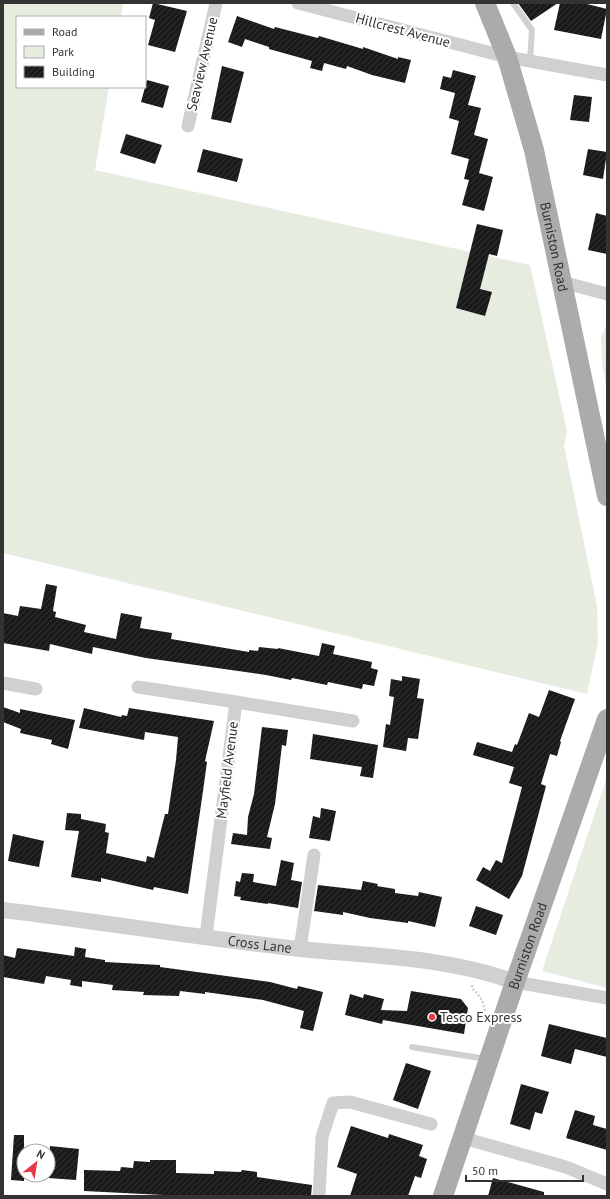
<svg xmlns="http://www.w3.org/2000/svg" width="610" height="1199" viewBox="0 0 610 1199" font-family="'PT Sans',sans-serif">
<defs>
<pattern id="building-hatch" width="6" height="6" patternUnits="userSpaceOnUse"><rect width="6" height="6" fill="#1a1a1a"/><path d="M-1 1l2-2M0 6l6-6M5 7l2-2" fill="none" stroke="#333"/></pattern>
</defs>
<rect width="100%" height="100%" fill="#fff"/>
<g fill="#e6ecdf">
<path d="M3 3H123L121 17H17V87H109L95 170 530 265 567 431 564 446 597 606 598 643 587 694 3 553Z"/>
<path d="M607 323V391L602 364 601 337Z"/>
<path d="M607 777V988L542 971Z"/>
</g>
<g fill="url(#building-hatch)">
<path d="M153 3 187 11 175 52 148 45 155 20 149 18Z"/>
<path d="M518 3H558L531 21Z"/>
<path d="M560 3H583L607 9 601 39 554 30Z"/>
<path d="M237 16 274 29 275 27 318 38 319 36 363 49V47L398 59V57L411 60 405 83 372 75 347 66 346 69 324 63 322 71 310 68 312 61 269 49V47L245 39 242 47 228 42Z"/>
<path d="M222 66 244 72 231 123 211 119Z"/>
<path d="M453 70 476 76 468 105 481 108 474 135 488 139 479 173 493 177 484 211 462 205 469 180 464 179 469 159 451 154 459 121 449 118 455 93 440 89 443 76 451 78Z"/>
<path d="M147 80 169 86 163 108 141 102Z"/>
<path d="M574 95 592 97 589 122 570 120Z"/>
<path d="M126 134 162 145 155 164 120 153Z"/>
<path d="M203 149 243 159 237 182 197 172Z"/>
<path d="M588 149 607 152 603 179 583 175Z"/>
<path d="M596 213 607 216V254L588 250Z"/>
<path d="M477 224 503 230 497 256 489 254 480 289 492 292 485 316 456 308Z"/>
<path d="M46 584 57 586 53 611 56 612 55 617 86 625 84 632 116 639 121 613 142 617 140 628 172 633 171 639 249 652V650L258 651 259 647 278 649V648L319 656 322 643 335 646 333 654 372 662 371 668 378 670 374 686 363 684 362 689 328 682 327 685 292 678 291 680 266 675 146 658 93 647 92 654 50 644 49 651 3 643V613L18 616 20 606 41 609Z"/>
<path d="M402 676 420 679 417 698 424 699 418 739 408 738 406 751 383 747 386 724 390 725 394 697 389 696 391 679 402 681Z"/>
<path d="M549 690 575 699 560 741 561 742 557 756 550 754 541 784 546 786 522 876 509 899 476 880 483 867 490 871 496 860 502 863 522 787 509 783 514 767 473 755 477 742 512 752 515 744 517 745 529 713 539 717Z"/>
<path d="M3 707 20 713V709L75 720 68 749 51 744 52 740 20 733 21 729 3 722Z"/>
<path d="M84 708 121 717 122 715 127 716 129 708 214 721 205 761 207 762 203 791 188 894 154 887 153 890 101 878V882L71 877 79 831 65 830 67 813 81 814V819L106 824 105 832 109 833 106 853 146 862 147 856 154 858 165 814H168L176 760 178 737 145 732 144 740 79 728Z"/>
<path d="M262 727 288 730 286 746 282 745 275 804 267 837 272 838 270 849 231 844 233 833 247 835 248 817 254 794Z"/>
<path d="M313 734 378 745 373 778 360 776 362 767 310 759Z"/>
<path d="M321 808 336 811 330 841 309 838 313 816 320 818Z"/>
<path d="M13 834 44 841 39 867 8 861Z"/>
<path d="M281 860 294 863 291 880 302 882 298 908 268 903V904L240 900 241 897 234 896 236 881 240 882 242 873 254 874 253 882 276 886Z"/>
<path d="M363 881 378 884 377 886 395 889V893L418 896 419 892 442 897 435 927 408 921V923L370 918 343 912V915L314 911 318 885 361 890Z"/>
<path d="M476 906 503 915 496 935 469 926Z"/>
<path d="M75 947 86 949 85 957 105 960V962L160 965V967L270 982 297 989 298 986 323 992 313 1031 300 1028 304 1011 263 1000 205 992V994L180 991 179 996 143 995 144 992 112 990 113 985 82 981V987L70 985 71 980 46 976 44 984 3 977V955L15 958 17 948 74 956Z"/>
<path d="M411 991 461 999 468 1008 464 1034 383 1020 382 1024 345 1015 350 994 363 998 364 994 384 999 381 1010 407 1011Z"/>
<path d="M549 1024 607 1038V1057L575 1049 571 1064 541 1056Z"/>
<path d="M406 1063 431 1071 418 1109 393 1100Z"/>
<path d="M521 1084 549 1092 542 1114 535 1112 530 1130 510 1124Z"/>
<path d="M575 1110 595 1116 593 1125 607 1129V1150L566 1138Z"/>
<path d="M351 1126 388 1138 389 1134 423 1145 419 1156 427 1159 421 1178 415 1176 408 1196H350L357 1174 337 1167Z"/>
<path d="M14 1135H24V1181L11 1180Z"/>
<path d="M50 1146 79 1149 76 1180 48 1178Z"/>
<path d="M150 1160H176V1173L214 1174V1171L241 1172 242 1170 257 1172V1177L312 1185 311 1196H183L84 1191V1170L120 1171 121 1167 133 1168 134 1161 150 1162Z"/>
<path d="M493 1178 544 1192V1196H488Z"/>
</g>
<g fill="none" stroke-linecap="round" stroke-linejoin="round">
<path stroke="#cdcdcd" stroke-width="2.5" stroke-dasharray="2 2" stroke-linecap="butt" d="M472 985V988C480 996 484 1001 485 1013"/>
<g stroke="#d0d0d0" stroke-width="6">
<path d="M513 3 532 30 530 61"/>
<path d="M412 1047 486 1059"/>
</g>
<g stroke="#d0d0d0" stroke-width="13">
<path d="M298 3 507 57 607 75"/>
<path d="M188 126 216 3"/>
<path d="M562 282 607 294"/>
<path d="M3 683 36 689"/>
<path d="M138 687 236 702 206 936"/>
<path d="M236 702 353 721"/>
<path d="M300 949 314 855"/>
<path d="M515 982 607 998"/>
<path d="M463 1138 566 1167 607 1184"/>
<path d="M319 1196 322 1137 333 1103 350 1102 431 1124"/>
</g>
<path stroke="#d0d0d0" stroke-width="16" id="s1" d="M3 910C102 922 201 938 300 949 372 956 447 957 515 982"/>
<g stroke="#ababab" stroke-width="20">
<path id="s2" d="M485 3 507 57 534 150 607 496"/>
<path id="s3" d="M443 1196 515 982 607 719"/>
</g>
</g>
<circle fill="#e63946" stroke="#fff" stroke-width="1.5" cx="432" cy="1017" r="4"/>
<g text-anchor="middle" stroke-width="4" stroke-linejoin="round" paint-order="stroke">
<g font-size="14" fill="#333" stroke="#fff">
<text transform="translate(403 30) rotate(15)" y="5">Hillcrest Avenue</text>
<text transform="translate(202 64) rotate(-77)" y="5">Seaview Avenue</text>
<text dy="5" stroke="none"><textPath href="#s2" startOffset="254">Burniston Road</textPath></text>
<text transform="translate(227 770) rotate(-83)" y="5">Mayfield Avenue</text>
<text dy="5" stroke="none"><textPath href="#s1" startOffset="259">Cross Lane</textPath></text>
<text dy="5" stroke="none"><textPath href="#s3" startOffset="264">Burniston Road</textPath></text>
</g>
<g font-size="14" fill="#333" stroke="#fff" text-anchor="start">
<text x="440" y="1022">Tesco Express</text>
</g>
</g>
<rect width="610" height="1199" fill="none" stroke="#333333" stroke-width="8"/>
<rect x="16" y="16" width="130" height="72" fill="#ffffff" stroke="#adadad"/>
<rect x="24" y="29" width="20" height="6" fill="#ababab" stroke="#adadad"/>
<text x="52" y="36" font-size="12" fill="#333333">Road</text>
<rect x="24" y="46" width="20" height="12" fill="#e6ecdf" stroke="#adadad"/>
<text x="52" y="56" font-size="12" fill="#333333">Park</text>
<rect x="24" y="66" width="20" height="12" fill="url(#building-hatch)" stroke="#adadad"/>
<text x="52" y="76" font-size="12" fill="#333333">Building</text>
<g transform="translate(36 1163) rotate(30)"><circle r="19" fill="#ffffff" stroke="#adadad"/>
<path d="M0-3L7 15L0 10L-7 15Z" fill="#e63946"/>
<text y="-6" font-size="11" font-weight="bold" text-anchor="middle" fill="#333333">N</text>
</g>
<path d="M466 1175v6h117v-6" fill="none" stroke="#333333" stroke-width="2"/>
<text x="472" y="1175" font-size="12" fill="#333333" stroke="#ffffff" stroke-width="3" paint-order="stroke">50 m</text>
</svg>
